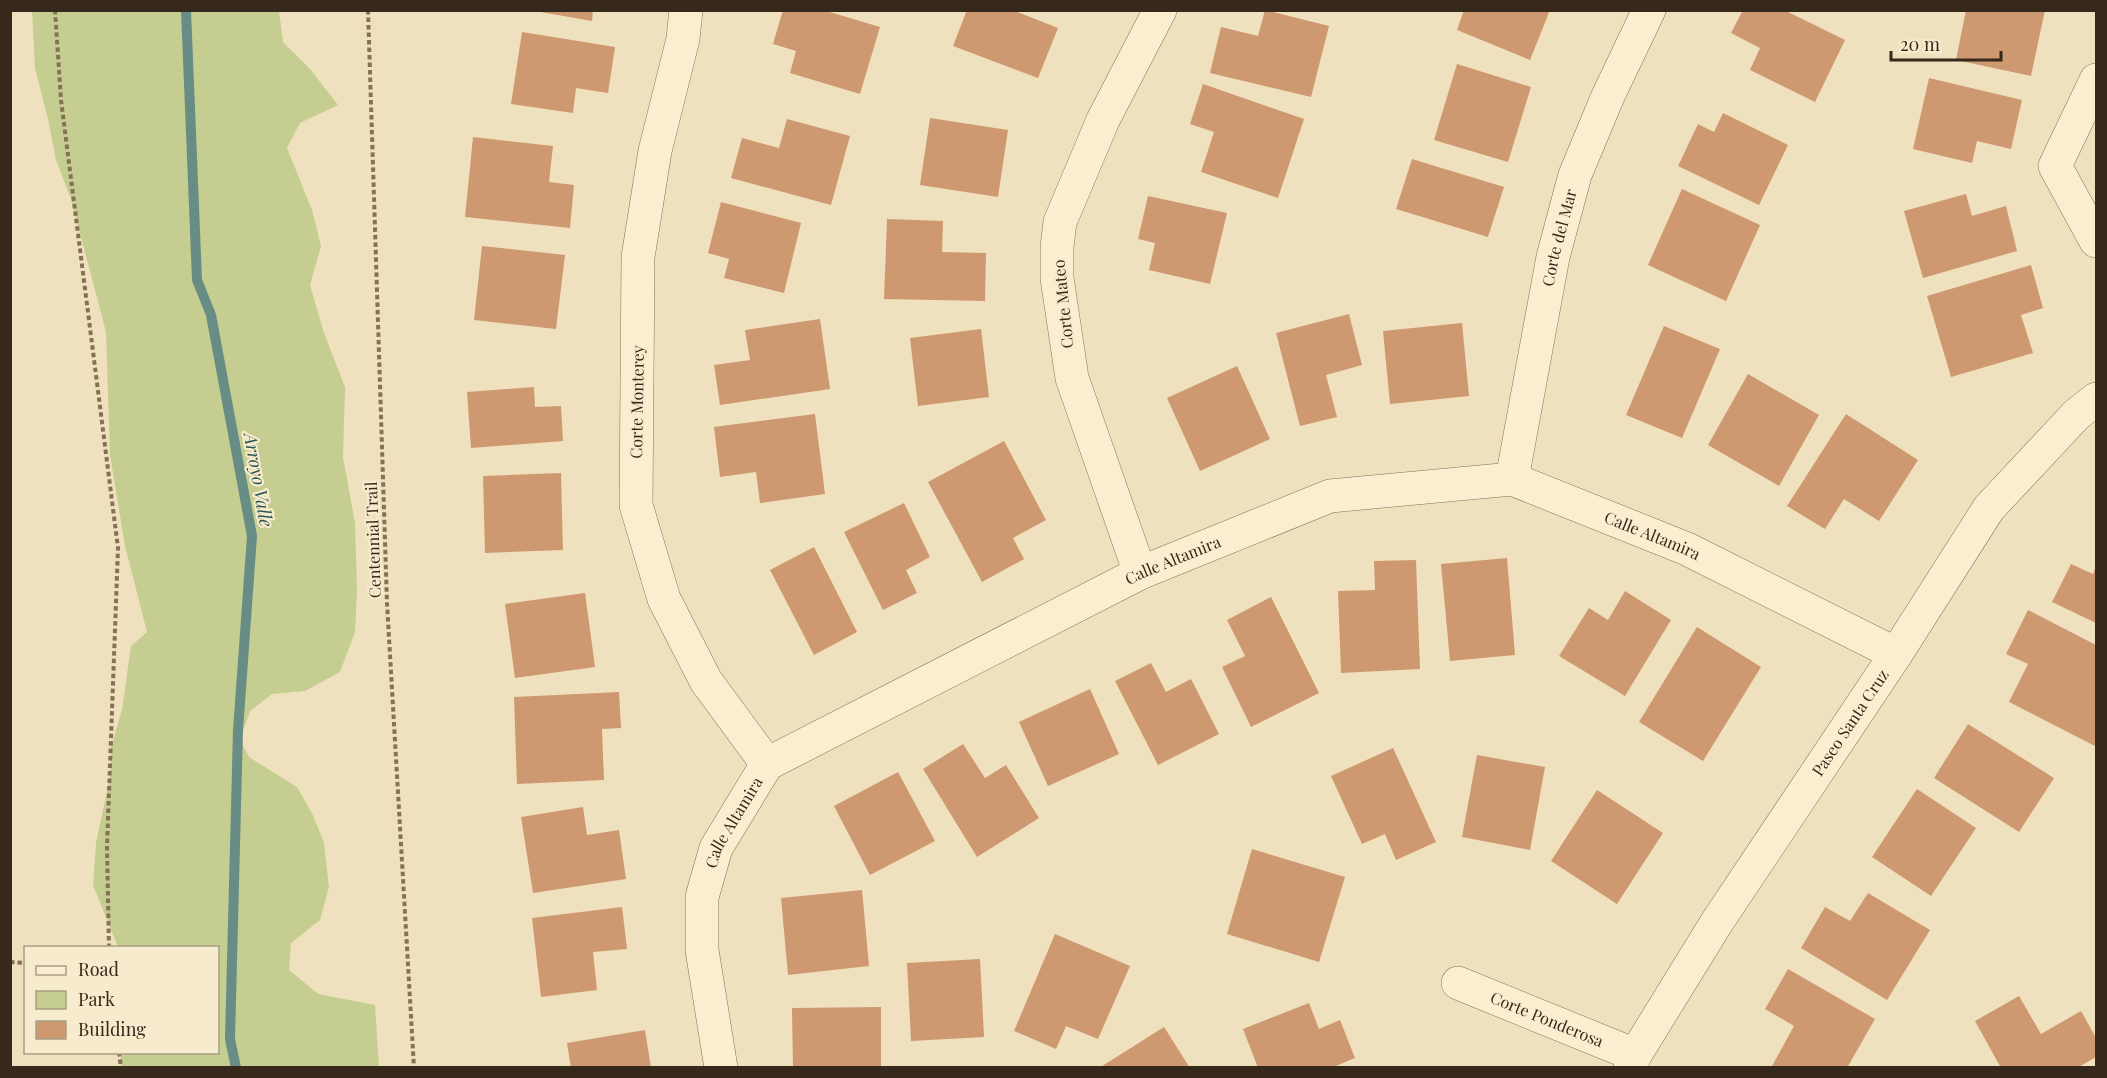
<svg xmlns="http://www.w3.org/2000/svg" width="2107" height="1078" viewBox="0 0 2107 1078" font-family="'Playfair Display',serif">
<rect width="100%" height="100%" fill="#efe1bd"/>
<path fill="#c5cd91" d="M32 10 279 11 283 42 310 69 338 105 300 123 287 148 312 210 321 246 310 285 324 333 345 387 343 457 355 523 357 590 355 632 340 672 305 691 272 694 250 711 240 740 249 757 297 787 313 815 324 843 329 887 320 920 291 943 289 970 318 994 375 1005 379 1067H122L120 1060 123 1053 218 1052V948L118 947 93 885 96 843 110 777 111 747 122 710 131 646 147 632 125 546 110 455 106 332 71 199 56 160 48 119 35 68Z"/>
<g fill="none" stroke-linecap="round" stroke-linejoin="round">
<path stroke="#688d85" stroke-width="10" d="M186 10 197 280 211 315 252 536 238 730 230 1039 236 1068"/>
</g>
<g fill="#ce9971">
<path d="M529 10H593L592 21Z"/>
<path d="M783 10H823L880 27 860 94 790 73 796 51 773 44Z"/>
<path d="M967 10H1012L1058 28 1038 78 953 46Z"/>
<path d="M1265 10 1329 26 1311 97 1210 73 1221 27 1258 36Z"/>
<path d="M1464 10H1550L1530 60 1457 30Z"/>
<path d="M1743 10H1784L1845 40 1815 102 1750 70 1760 48 1731 33Z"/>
<path d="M1966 10H2045L2031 76 1956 60Z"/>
<path d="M522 32 615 47 608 93 576 88 573 113 511 104Z"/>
<path d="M1457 64 1531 87 1508 162 1434 140Z"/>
<path d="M1929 78 2022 100 2011 149 1977 141 1972 163 1913 149Z"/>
<path d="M1203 84 1304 119 1278 198 1201 172 1214 132 1190 124Z"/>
<path d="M1723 113 1788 145 1759 205 1678 166 1698 124 1714 132Z"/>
<path d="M930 118 1008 130 998 197 920 185Z"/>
<path d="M787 119 850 136 831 205 731 178 742 138 779 148Z"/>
<path d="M473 137 553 146 549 182 574 185 570 228 465 217Z"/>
<path d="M1412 159 1504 187 1488 237 1396 209Z"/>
<path d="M1682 189 1760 225 1726 301 1648 265Z"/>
<path d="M1966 194 1972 216 2006 206 2017 251 1923 278 1904 211Z"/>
<path d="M1148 196 1227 213 1210 284 1149 270 1155 243 1138 239Z"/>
<path d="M721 202 801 223 784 293 724 278 729 259 708 253Z"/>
<path d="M887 219 943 221 942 252 986 253 985 301 884 299Z"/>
<path d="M482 246 565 255 556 329 474 320Z"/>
<path d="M2031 265 2043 308 2021 315 2033 353 1951 377 1927 296Z"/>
<path d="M1349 314 1362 365 1326 375 1337 417 1300 426 1276 333Z"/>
<path d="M820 319 830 389 720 405 714 365 750 360 745 330Z"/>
<path d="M1462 323 1469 396 1390 404 1383 331Z"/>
<path d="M1664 326 1720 349 1682 438 1626 415Z"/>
<path d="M981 329 989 397 918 406 910 338Z"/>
<path d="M1237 366 1270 439 1200 471 1167 398Z"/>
<path d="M1748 374 1819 415 1779 486 1708 445Z"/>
<path d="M534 387 535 407 561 406 563 441 471 448 467 392Z"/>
<path d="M815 414 825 494 760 503 756 472 720 477 714 427Z"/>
<path d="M1846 414 1918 460 1879 521 1844 499 1825 529 1787 506Z"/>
<path d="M1004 441 1046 520 1013 538 1024 559 982 582 928 482Z"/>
<path d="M561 473 563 550 485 553 483 476Z"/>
<path d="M904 503 930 557 906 570 917 593 883 610 844 532Z"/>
<path d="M814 547 857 632 814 655 770 570Z"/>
<path d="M1507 558 1515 655 1450 661 1441 564Z"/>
<path d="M1416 560 1420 669 1341 673 1338 591 1375 590 1374 561Z"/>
<path d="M2071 564 2093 574 2096 566V623L2052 602Z"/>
<path d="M1625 591 1671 620 1625 696 1559 656 1589 608 1608 620Z"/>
<path d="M585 593 595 667 515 678 505 604Z"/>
<path d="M1271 597 1319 693 1251 727 1222 667 1245 656 1227 620Z"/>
<path d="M2028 610 2096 645 2095 746 2009 702 2028 664 2006 654Z"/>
<path d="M1697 627 1761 667 1703 761 1639 722Z"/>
<path d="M1151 663 1166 692 1191 679 1219 734 1158 765 1115 681Z"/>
<path d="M1090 689 1119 754 1048 786 1019 722Z"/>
<path d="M619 692 621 728 602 729 604 780 517 784 514 697Z"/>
<path d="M1968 724 2054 778 2019 832 1934 778Z"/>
<path d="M963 744 985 778 1006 765 1039 818 977 857 923 769Z"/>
<path d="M1393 748 1436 842 1396 860 1385 834 1362 844 1331 776Z"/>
<path d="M1477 755 1545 767 1530 850 1462 837Z"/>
<path d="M898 772 935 841 870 875 834 806Z"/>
<path d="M1917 789 1976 828 1931 896 1872 857Z"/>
<path d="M1597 790 1663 833 1617 904 1551 861Z"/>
<path d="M583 807 587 835 619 830 626 879 533 893 521 817Z"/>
<path d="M1252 849 1345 877 1319 962 1227 934Z"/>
<path d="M862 890 869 966 788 975 781 898Z"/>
<path d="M1868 893 1930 930 1887 1000 1801 948 1825 907 1850 921Z"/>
<path d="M622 907 627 949 593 952 597 990 541 997 532 918Z"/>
<path d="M1055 934 1130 966 1098 1039 1066 1026 1056 1049 1014 1031Z"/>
<path d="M980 959 984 1037 911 1041 907 963Z"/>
<path d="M1788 969 1875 1019 1847 1068H1771L1794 1026 1765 1009Z"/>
<path d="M2019 996 2041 1034 2081 1011 2096 1038V1057L2077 1068H2001L1975 1021Z"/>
<path d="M1309 1003 1319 1029 1340 1020 1355 1058 1331 1068H1258L1243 1029Z"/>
<path d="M881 1007V1068H793L792 1008Z"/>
<path d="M1164 1027 1190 1068H1099Z"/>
<path d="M645 1030 651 1068H571L567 1043Z"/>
</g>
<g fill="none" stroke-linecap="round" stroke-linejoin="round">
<defs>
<g id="street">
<path d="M686 10 683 39 655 151 638 257 636 505 664 599 706 681 767 764"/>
<path d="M2096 80 2055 166 2096 241"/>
<path id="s1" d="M1512 479 1553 257 1575 175 1608 96 1649 10"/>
<path d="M1140 573 1072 378 1057 278V247L1060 222 1103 120 1160 10"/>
<path id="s2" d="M1458 983 1635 1055"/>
<path id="s3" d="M721 1068 702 950V897L716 848 767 764 1140 573 1330 496 1512 479 1687 549 1896 654"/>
<path id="s4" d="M1630 1068 1635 1055 1717 922 1896 654 1989 508 2076 415 2096 399"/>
</g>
</defs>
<use href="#street" stroke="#877156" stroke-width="34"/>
<g stroke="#877156" stroke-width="4" stroke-dasharray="4.5 3" stroke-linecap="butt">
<path d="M55 10 61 100 118 548 107 847 109 948"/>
<path d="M368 10 387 603 414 1068"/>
<path d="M10 962 26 963"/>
<path d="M119 1052 121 1068"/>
</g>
<use href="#street" stroke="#faeed0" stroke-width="33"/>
</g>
<g text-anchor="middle" stroke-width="4.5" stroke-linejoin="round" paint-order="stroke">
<g font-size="16" fill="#36281b" stroke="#f6ebcc">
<text dy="6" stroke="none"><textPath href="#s1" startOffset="246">Corte del Mar</textPath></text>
<text transform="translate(1063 304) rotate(-96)" y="6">Corte Mateo</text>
<text transform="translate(637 402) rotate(-89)" y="6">Corte Monterey</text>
<text dy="6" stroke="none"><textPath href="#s3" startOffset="1280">Calle Altamira</textPath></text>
<text transform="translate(373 540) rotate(-92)" y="6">Centennial Trail</text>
<text dy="6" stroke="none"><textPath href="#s3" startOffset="776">Calle Altamira</textPath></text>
<text dy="6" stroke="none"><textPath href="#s4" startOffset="410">Paseo Santa Cruz</textPath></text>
<text dy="6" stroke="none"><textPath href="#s3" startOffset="254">Calle Altamira</textPath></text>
<text dy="6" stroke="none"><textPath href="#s2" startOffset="96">Corte Ponderosa</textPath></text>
</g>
<g font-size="18" font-style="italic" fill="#2a5654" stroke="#f6ebcc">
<text transform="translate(258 480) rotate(80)" y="6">Arroyo Valle</text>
</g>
</g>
<rect width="2107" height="1078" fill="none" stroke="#36281b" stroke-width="24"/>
<rect x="24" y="946" width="195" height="108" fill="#f6ebcc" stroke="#a99d85" stroke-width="1.5"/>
<rect x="36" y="966" width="30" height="9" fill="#faeed0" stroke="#a99d85" stroke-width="1.5"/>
<text x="78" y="976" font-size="18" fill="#36281b">Road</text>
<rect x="36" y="991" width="30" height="18" fill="#c5cd91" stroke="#a99d85" stroke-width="1.5"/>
<text x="78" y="1006" font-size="18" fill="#36281b">Park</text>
<rect x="36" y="1021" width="30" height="18" fill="#ce9971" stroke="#a99d85" stroke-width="1.5"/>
<text x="78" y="1036" font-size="18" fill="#36281b">Building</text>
<path d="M1891 51v9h110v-9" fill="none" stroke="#36281b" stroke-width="3"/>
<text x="1900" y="51" font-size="18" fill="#36281b" stroke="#f6ebcc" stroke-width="4.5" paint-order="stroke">20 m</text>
</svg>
